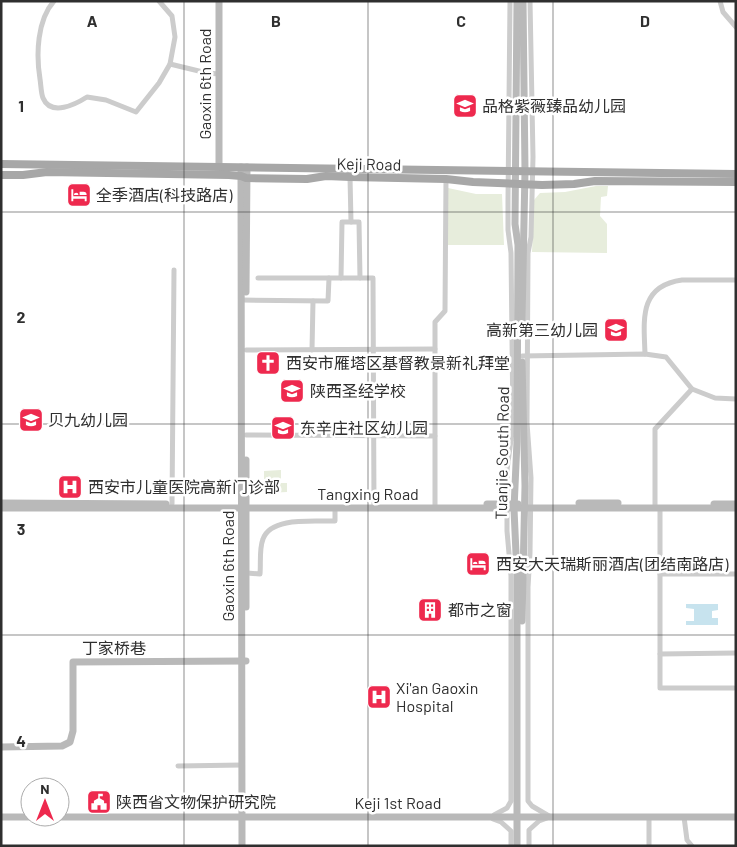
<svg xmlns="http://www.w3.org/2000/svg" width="737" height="847" viewBox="0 0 737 847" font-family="Barlow,'Noto Sans SC',sans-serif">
<rect width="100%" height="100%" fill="#fff"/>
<g fill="#e7eddc">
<path d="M596 186H608L607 196 601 197 600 216 607 224V253L532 252 534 200 540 193 565 192Z"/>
<path d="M448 188 476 194H502L504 245H447Z"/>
<path d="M281 470V480H264V471Z"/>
<path d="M267 483H287V492L267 493Z"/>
</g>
<path fill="#c7e3ee" d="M686 604H718V610L712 611V618H718V625H686V621H694V609L686 608Z"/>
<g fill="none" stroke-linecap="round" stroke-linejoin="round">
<g stroke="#ccc" stroke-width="5">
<path d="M54 1C37 20 36 55 40 79 41 85 41 93 43 98 51 117 76 104 87 97L106 100 136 112 159 83 170 64 175 37 172 16 159 1"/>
<path d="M530 1 533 157 531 237 528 253 527 423 531 478 530 553 528 587V801L532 806 549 816"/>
<path d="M720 1 723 12 736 27"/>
<path d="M170 64 207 73 219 74"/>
<path d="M350 177 351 222H359L360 278"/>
<path d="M258 278H373L374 508"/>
<path d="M341 278 342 222H351"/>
<path d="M242 300 328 301 329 278"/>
<path d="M246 350 435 349"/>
<path d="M312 350 313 301"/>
<path d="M645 354C644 321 638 286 682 280H736"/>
<path d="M522 356 645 354 666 357 692 389 715 398 736 399"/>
<path d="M246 435 435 436"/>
<path d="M172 504 174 270"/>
<path d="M435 508V322L445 311 446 179"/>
<path d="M655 508V429L692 389"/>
<path d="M660 508V688H734"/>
<path d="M247 573 260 574C261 563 259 549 263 539 271 516 315 522 335 521V508"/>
<path d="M660 574H736"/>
<path d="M660 654 736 653"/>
<path d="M178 766 242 765"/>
<path d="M494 815 507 808 511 801V576L507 531V470L513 425 511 253 508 230V200L510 1"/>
<path d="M684 817 687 840 692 846"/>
<path d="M493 819 501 822 511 831V846"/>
<path d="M529 846V830L539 821 547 818"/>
<path d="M649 846V817"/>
</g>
<g stroke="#b9b9b9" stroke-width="7">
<path d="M517 1 515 224 518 245 517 441 514 509 517 576V846"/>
<path d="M219 166V1"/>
<path d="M241 167 242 846"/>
<path d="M246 292 247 167"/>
<path d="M522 321 525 171 523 1"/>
<path d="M1 503 166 504"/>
<path d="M579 503H618"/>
<path d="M487 504H518"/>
<path d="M714 504H736"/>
<path d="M1 508H736"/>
<path d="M246 607V460"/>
<path d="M522 621 525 486 522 362"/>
<path d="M1 747 62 746 70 742 73 731V662L246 661"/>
<path d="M1 817H30"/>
<path d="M60 817H736"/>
</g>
<g stroke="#a7a7a7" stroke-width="8">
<path d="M1 164 736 174"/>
<path d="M1 175H23L47 172 229 175 241 176 246 178 307 179 326 176 350 177 446 179 473 182 542 185 574 184 595 181 736 182"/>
</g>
</g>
<path fill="none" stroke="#2f2f2f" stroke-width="1" stroke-opacity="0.55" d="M184 1V846M368 1V846M553 1V846M1 212H736M1 424H736M1 635H736"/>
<defs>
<symbol id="school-square" viewBox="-11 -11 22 22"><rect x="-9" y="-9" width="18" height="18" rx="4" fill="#ee294e" stroke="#fff"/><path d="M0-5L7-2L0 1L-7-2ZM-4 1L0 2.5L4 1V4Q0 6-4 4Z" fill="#fff"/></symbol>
<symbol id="hotel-square" viewBox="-11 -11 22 22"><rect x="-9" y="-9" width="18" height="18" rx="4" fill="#ee294e" stroke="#fff"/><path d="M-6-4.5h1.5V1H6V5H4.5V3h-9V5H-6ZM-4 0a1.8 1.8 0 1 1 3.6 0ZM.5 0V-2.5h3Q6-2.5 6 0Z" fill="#fff"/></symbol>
<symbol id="church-square" viewBox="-11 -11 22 22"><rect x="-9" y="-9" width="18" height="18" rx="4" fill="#ee294e" stroke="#fff"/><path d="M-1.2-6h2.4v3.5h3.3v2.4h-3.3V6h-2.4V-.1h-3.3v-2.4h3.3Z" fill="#fff"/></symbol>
<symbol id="university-square" viewBox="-11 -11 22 22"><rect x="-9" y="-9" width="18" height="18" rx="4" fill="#ee294e" stroke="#fff"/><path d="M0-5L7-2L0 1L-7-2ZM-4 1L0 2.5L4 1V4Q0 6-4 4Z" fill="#fff"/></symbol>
<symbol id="hospital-square" viewBox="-11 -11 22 22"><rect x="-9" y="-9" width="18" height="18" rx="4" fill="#ee294e" stroke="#fff"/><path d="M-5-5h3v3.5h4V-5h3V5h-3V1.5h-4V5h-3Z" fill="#fff"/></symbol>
<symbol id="building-square" viewBox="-11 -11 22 22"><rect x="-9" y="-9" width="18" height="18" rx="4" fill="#ee294e" stroke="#fff"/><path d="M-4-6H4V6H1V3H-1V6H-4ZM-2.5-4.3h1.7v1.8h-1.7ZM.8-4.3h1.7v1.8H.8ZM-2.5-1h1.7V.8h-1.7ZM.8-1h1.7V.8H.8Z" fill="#fff"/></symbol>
<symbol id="civic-square" viewBox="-11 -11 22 22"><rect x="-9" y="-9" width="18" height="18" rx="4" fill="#ee294e" stroke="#fff"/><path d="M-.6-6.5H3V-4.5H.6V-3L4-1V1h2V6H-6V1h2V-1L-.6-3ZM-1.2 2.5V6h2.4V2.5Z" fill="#fff"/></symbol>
</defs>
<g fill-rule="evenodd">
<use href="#school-square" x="451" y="92" width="28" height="28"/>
<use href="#hotel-square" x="65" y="181" width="28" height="28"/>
<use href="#school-square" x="602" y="316" width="28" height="28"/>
<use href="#church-square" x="254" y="349" width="28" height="28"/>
<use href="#university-square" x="278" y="377" width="28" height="28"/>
<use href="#school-square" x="17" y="406" width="28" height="28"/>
<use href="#school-square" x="269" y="414" width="28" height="28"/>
<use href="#hospital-square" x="56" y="473" width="28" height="28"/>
<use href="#hotel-square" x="464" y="550" width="28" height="28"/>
<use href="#building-square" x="416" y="596" width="28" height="28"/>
<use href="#hospital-square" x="365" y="683" width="28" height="28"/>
<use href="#civic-square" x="85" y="788" width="28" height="28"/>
</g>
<g text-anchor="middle" stroke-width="5" stroke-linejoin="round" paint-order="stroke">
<g font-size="16" fill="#2f2f2f" stroke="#fff">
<text transform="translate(205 84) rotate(-90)" y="6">Gaoxin 6th Road</text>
<text transform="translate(369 164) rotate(1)" y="6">Keji Road</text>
<text transform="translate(502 453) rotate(-89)" y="6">Tuanjie South Road</text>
<text x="368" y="500">Tangxing Road</text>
<text transform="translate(228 566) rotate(-90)" y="6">Gaoxin 6th Road</text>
<text x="114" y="654">丁家桥巷</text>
<text x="398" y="809">Keji 1st Road</text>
</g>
<g font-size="16" fill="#2f2f2f" stroke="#fff" text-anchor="start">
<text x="482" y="112">品格紫薇臻品幼儿园</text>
<text x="96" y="201">全季酒店(科技路店)</text>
<text x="598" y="336" text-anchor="end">高新第三幼儿园</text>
<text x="286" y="369">西安市雁塔区基督教景新礼拜堂</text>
<text x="310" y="397">陕西圣经学校</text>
<text x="48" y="426">贝九幼儿园</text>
<text x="300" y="434">东辛庄社区幼儿园</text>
<text x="88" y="493">西安市儿童医院高新门诊部</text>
<text x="496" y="570">西安大天瑞斯丽酒店(团结南路店)</text>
<text x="448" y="616">都市之窗</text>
<text x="396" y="694">Xi'an Gaoxin<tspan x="396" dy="18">Hospital</tspan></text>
<text x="116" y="808">陕西省文物保护研究院</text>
</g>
</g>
<g font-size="16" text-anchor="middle" font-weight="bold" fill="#2f2f2f" stroke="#fff" stroke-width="5" stroke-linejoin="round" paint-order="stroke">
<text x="92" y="27">A</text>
<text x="276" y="27">B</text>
<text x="461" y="27">C</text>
<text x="645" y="27">D</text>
<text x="21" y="112">1</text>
<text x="21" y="323">2</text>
<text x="21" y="535">3</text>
<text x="21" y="747">4</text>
</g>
<rect width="737" height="847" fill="none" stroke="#2f2f2f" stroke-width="5"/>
<g transform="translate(45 802)"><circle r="24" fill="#ffffff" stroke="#acacac"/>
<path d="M0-4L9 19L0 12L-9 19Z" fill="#ee294e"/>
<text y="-8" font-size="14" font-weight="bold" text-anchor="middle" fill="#2f2f2f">N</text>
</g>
</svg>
